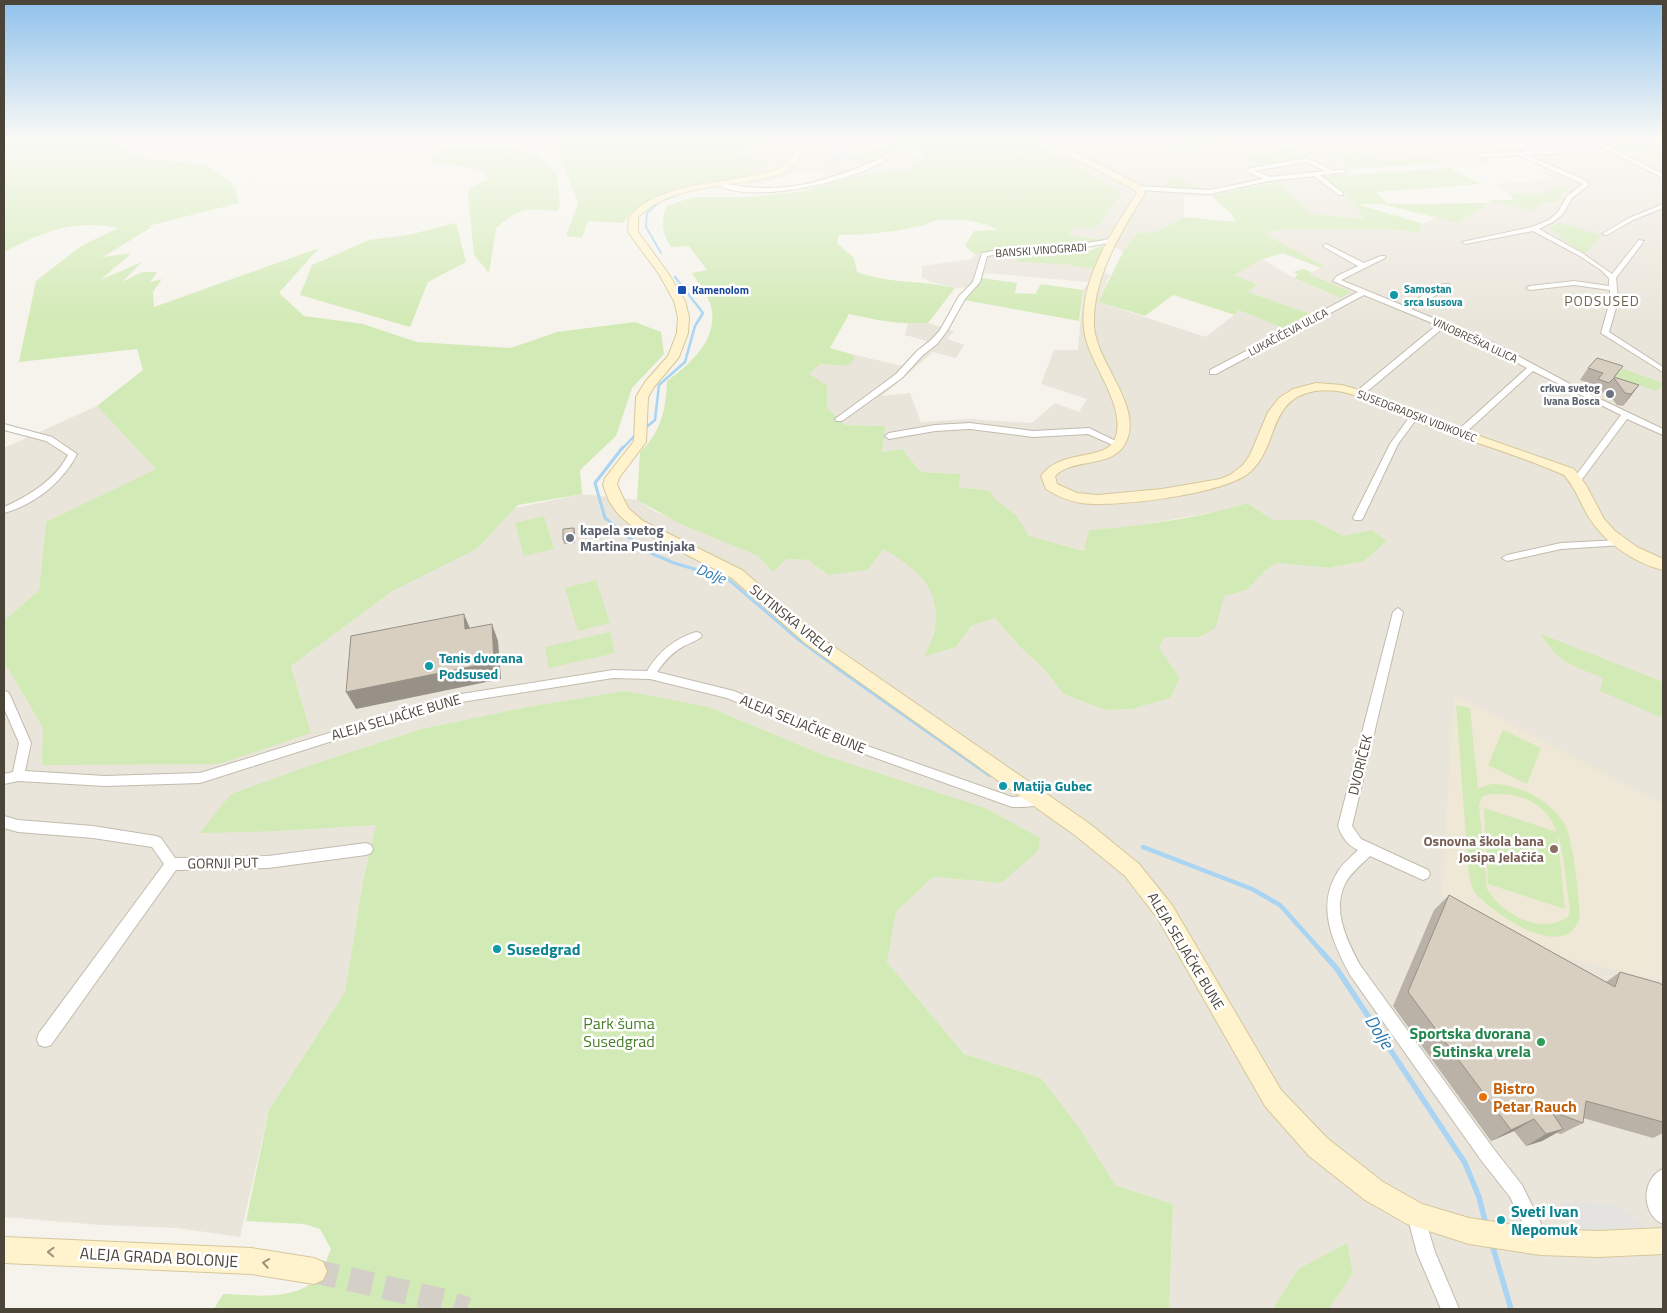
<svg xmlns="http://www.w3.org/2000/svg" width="1667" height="1313" viewBox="0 0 1667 1313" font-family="'Titillium Web',sans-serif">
<rect width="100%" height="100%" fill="#f6f3ec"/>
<g fill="#eae5da">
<path d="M774 140H892L889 154 911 151 922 160 897 172 863 175 828 186 814 181 829 172 797 169 784 177 749 185 740 180 741 153Z"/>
<path d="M1033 140H1619L1620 142 1604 141 1611 147H1598L1613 153 1643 154 1652 159H1663V1309H1329L1353 1273 1347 1243 1298 1269 1273 1309H1169L1173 1204 1115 1185 1081 1130 1041 1078 964 1054 887 962 896 912 933 877 1001 883 823 755 709 707H527L421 729 314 764 282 831 376 825 363 881 345 992 269 1110 240 1237 177 1228 101 1225 4 1217V662L43 728 311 733 291 666 391 592 477 549 515 508 582 494 637 500 654 511 758 556 773 572 787 559 808 560 828 575 884 548 912 566 934 595 937 621 926 655 956 647 971 626 995 618 1019 646 1046 671 1063 694 1105 710 1132 709 1169 698 1180 678 1159 648 1165 637H1200L1224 596 1247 590 1264 572 1276 563 1329 568 1364 561 1387 541 1372 530 1343 536 1314 520H1273L1247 503 1220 511 1137 526 1089 530 1085 551 1028 536 1016 515 996 500 990 491 959 487V474L921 472 902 449 882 452 884 426 845 425 826 408 809 374 820 364 847 366 855 359 851 354 902 366 927 341 905 335 908 324 928 323 954 331 947 339 964 345 956 358 933 352 882 396 910 393 921 422 968 419 1032 423 1055 403 1079 412 1087 399 1041 384 1054 350H1078L1083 290 1089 282 985 273 977 287 955 288 931 282 922 277V266L972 259 975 254 1003 249 1062 264 1093 269 1110 275 1098 302 1206 337 1234 315 1238 310 1283 328 1307 313 1248 292 1257 284 1233 275 1262 259 1294 278 1339 298 1350 292 1308 274 1324 266 1263 234 1280 229H1392L1418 233 1423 224 1436 217 1458 223 1489 203 1490 200 1532 211 1543 202 1557 203 1565 192 1571 188 1556 186 1546 193 1511 194 1494 184 1555 179 1536 170 1548 168 1519 158 1488 159 1494 165 1449 168 1427 158 1379 160 1361 151 1335 154 1350 166 1353 173 1324 177 1355 204 1365 219 1311 214 1277 182 1211 196 1184 197V217L1158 231 1138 233 1123 252 1102 240 1070 235 1074 227 1096 228 1121 193Z"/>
<path d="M97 406 157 469 46 522 39 590 4 621V448Z"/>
</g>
<path fill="#efe8d6" d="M1454 695 1663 804V981L1561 957 1522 940 1442 895Z"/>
<g fill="#d2eab5" fill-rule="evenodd">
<path d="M4 140H107L149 159 207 165 235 186 239 203 148 226 152 227 103 257 132 253 100 280 142 262 122 282 142 272H157L150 282 162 279 153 292 154 307 319 248 279 293 304 316 363 324 417 342 511 348 557 332 635 322 661 332 664 354 632 388 616 436 580 470 582 494 518 505 477 549 391 592 291 666 311 733 219 764 42 765 43 728 4 662V621L39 590 46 522 156 469 97 406 143 370 137 349 19 362 36 281 81 246 118 228C74 219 42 232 4 252Z"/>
<path d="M550 140H774L741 153 766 163 740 180 685 187 655 197 630 213 623 223 588 221 582 238 566 236 578 203 567 173Z"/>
<path d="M907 140H1033L1122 193 1096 228 1074 227 1070 235 1102 240C1060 249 1017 246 975 254L965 246 974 231 998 230C981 220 950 217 931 222 927 223 924 226 920 226 894 232 866 235 839 235L837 243 854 258 857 272C889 284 922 280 955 288L928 323C901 325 876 320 849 314L830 348 851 354 855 359 847 366 820 364 809 374 827 386V408L845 425 885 426 882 452 902 449 921 472 960 474 959 487 990 491 996 500 1016 515 1029 536 1084 551 1089 530C1142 526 1196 519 1247 503L1273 520H1314L1343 536 1372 530 1387 541 1364 561 1329 568 1276 563 1264 572 1247 590 1224 596 1216 627 1200 637H1165L1159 648 1180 678 1170 698 1132 709 1105 710 1063 694 1046 671 1019 646 995 618 971 626 956 647 925 656C929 645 936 631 936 619 937 583 911 566 884 549L867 570 828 575 808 560 787 559 773 572 758 556 681 524 637 500 640 452C661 433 666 409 667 381 688 366 716 342 712 312 711 299 699 284 692 273L707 270 689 246 671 247C662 232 660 223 667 206L694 197H750L804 191 863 175 897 172 911 167 922 160 924 154C919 150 912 146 905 147 901 147 895 152 891 153 880 158 857 163 847 158Z"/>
<path d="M1180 140H1249L1170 150 1161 144 1182 143Z"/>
<path d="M1619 140 1663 145V159C1655 159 1651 157 1644 155 1625 148 1624 159 1603 141L1619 142Z"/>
<path d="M487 147 533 152 557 173 560 204 558 211C526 208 520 207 496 228L489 273 474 255 468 194 470 188 488 179 482 170 428 161 441 150Z"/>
<path d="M1292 148 1308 158 1260 165 1241 155Z"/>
<path d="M1361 151 1379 160 1427 158 1441 163 1349 169 1350 166 1334 154Z"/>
<path d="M1449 168 1481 184 1376 192 1388 204 1489 203 1458 223 1382 204H1357L1423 224 1418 233 1392 229H1281L1264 234 1324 266 1321 268 1283 253 1262 259 1234 275 1257 284 1248 292 1311 314 1283 328 1238 310 1235 315 1173 295 1145 316 1098 302 1123 252 1138 233 1158 231 1184 217 1236 222 1230 212 1211 196 1277 182 1311 214 1364 219 1355 204 1324 176Z"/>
<path d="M1175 176 1203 190 1162 188Z"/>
<path d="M1556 186 1572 188 1564 192 1557 203 1543 202 1532 211 1490 200H1513L1511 194 1546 193Z"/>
<path d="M456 223 466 262 428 282 410 327 300 295 312 265 369 240 408 235Z"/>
<path d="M1560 223 1601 235 1585 254 1559 237 1561 235 1548 228Z"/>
<path d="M1104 245 1093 269 1062 264 1018 262 1017 251 1091 250Z"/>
<path d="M1304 269 1311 272 1309 274 1351 292 1340 298 1294 278 1298 274 1293 272Z"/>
<path d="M981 278 1017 283 1015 293 1035 294 1041 284 1083 290 1079 321 964 300 977 287Z"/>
<path d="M1621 368 1663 383V385L1656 391 1613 376Z"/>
<path d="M544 516 554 549 524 556 515 523Z"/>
<path d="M596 580 610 623 578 631 565 588Z"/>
<path d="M610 632 615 653 549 668 545 647Z"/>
<path d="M1541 634 1663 682V718L1600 691 1603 678C1572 665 1559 664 1541 634Z"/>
<path d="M625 691 709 707 823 755 985 808 1040 838 1038 851 1001 883 933 877 896 912 887 962 964 1054 1041 1078 1081 1130 1115 1185 1173 1204 1169 1309H214L223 1294C253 1295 296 1302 318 1277 324 1271 327 1257 331 1249L320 1229 304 1224 246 1221 269 1110 345 992 363 881 376 825 282 831 200 833 231 794 314 764 421 729 527 707Z"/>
<path d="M1456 705 1470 708 1478 789C1491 781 1504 784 1519 789 1537 795 1557 809 1566 827 1574 845 1578 894 1580 916 1567 965 1495 915 1476 894 1472 890 1471 882 1469 876ZM1491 794C1567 792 1561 852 1570 909L1568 917C1540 935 1503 915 1487 889L1479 805 1482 797Z"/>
<path d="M1503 730 1541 748 1527 784 1488 765Z"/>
<path d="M1484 808 1557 832 1565 909 1488 884Z"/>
<path d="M1347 1243 1353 1273 1329 1309H1273L1298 1269Z"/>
</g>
<path fill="#e5e3e0" d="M1559 1202 1614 1204 1651 1230 1589 1236Z"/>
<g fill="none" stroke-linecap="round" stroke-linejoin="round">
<g stroke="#a9d4f2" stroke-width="2">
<path d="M831 163 853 140"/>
<path d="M661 253 646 227 647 213 659 202 677 195"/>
</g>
<g stroke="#a9d4f2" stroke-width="2.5">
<path d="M644 429 655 420 659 385 685 362 695 326 703 313 675 277"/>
<path d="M622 449 638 432"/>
</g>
<path stroke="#a9d4f2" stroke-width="3" d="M623 447 595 483 605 518 646 551 674 563 728 579 799 640 840 670"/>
<g stroke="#a9d4f2" stroke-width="4.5">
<path d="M838 668 990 775"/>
<path d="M1143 847 1252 889 1280 905 1322 952"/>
</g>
<g stroke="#a9d4f2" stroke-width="5.5">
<path d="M1321 951 1337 969 1465 1163 1479 1197 1486 1225"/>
<path d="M1492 1244 1511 1309"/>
</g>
<path stroke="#d4d0c8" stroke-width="24" stroke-dasharray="24 12" stroke-linecap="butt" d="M314 1271 445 1301 467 1309"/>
<defs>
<g id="street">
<path d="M1509 140H1516L1534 151 1605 149 1590 140H1597L1663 174V178L1661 177 1610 151 1527 155 1587 181 1589 185 1572 198 1563 214 1553 222 1539 229 1582 253 1612 274 1639 240 1644 241 1616 278 1618 301 1609 332 1663 367V372L1601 333 1610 301V290L1574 285 1530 290 1526 288 1530 286 1574 281 1609 286V278L1601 270 1578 255 1533 231 1465 244 1462 242 1532 227 1549 220 1558 212 1567 196 1583 184 1518 155 1480 157 1477 155 1480 153 1527 152Z"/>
<path d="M882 158 887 159C855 181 753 205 718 185L721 183C783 196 825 182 882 158Z"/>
<path d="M1307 158 1332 170H1345L1343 173 1320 175 1343 193V195H1339L1314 176 1269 181 1210 194 1138 190 1135 188 1138 186 1210 190 1263 179 1246 171V169ZM1306 162 1325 171 1270 177 1254 171Z"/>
<path d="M1663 204V208L1633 220 1607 235 1602 234 1629 218Z"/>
<path d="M1113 238 1116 240 1115 241C1073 253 1030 248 987 256L980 282 965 299 947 331 937 344 923 355 902 378 842 421H836L835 419 896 374 917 351 931 340 940 330 959 296 973 282 982 253C1025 243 1070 249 1113 238Z"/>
<path d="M1326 244 1364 263 1381 256H1385V258L1341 280 1404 306 1443 284H1449V288L1411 309 1494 343 1583 391 1663 429V435L1627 419 1580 482H1574V478L1621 415 1533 371 1463 435H1457V431L1527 368 1488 347 1443 328 1364 394H1358V390L1437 325 1364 295 1216 374H1210V370L1358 292 1333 281 1337 276 1358 266 1324 247 1323 246Z"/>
<path d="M1414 414 1418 417 1398 444 1363 518 1361 520H1355L1353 518 1390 444 1411 415Z"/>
<path d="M970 423 1033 431 1089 428 1122 444 1121 446H1115L1088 434 1033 437 970 429 935 431 889 439 885 436 889 433 935 425Z"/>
<path d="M4 424 52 437 77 454C63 482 34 505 4 513V507C29 496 55 480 68 455L46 441 4 430Z"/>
<path d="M1619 540 1623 541 1624 543 1623 545 1561 549 1507 561 1502 558 1507 555 1561 543Z"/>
<path d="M1398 608 1403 612 1352 826 1361 839 1428 870 1430 874 1428 878 1423 880 1370 856C1362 864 1352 872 1346 882 1331 909 1347 941 1360 965L1493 1148 1522 1185 1549 1240 1546 1246 1540 1249 1534 1246 1510 1197 1481 1160 1350 975C1333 943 1316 907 1337 873 1342 864 1351 857 1358 850 1347 845 1342 837 1338 826L1393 612Z"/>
<path d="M696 632 700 633 702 636C697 641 690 643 684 646 672 652 664 662 657 672L734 691 842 737 1012 797C1021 797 1037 793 1045 795L1046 799 1045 803C1034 807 1024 807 1012 807L834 743 727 698 650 679 613 678 449 704 200 783 105 786 18 781 4 784V774L13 772 19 743 4 708V691L8 692 10 695 31 743 25 771 105 776 200 773 449 696 613 670 647 671C659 651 674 639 696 632Z"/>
<path d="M4 816 18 820 93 826 156 836 161 838 175 858 268 856 366 843 371 845 373 849 371 853 366 855 268 868 176 870 51 1045 45 1047 39 1045 37 1039 39 1033 164 864 152 847 93 838 18 832 4 828Z"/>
<path d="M1663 1169V1224C1641 1215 1641 1178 1663 1169Z"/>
<path d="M1416 1206 1422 1209 1435 1252 1459 1309H1441L1417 1253 1407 1215 1410 1209Z"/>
</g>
<g id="secondary">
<path d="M801 140H809L795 164 782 174C736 188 674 182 638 217V232L668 273 685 301 689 317 688 333 679 357 654 387 648 397 646 442 619 478 617 485 628 508 643 521 742 570 817 635 1090 824 1139 864 1172 905 1281 1090 1327 1138 1383 1182 1422 1204 1469 1218 1540 1229 1598 1231 1663 1228V1254L1598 1257 1540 1255 1469 1244 1407 1224 1365 1200 1309 1156 1265 1106 1158 919 1125 876 1076 836 805 643 732 578 633 527 618 514 609 501 603 485 605 478 634 441 636 397 645 382 668 356 677 333 678 317 674 301 659 274 628 232 629 217C660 180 733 184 776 170L789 161Z"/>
<path d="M1050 140H1059L1072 150 1141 186 1145 193C1121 232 1092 278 1094 326 1096 363 1145 408 1125 444 1111 469 1073 457 1055 476L1057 484 1077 493 1098 495 1162 489 1220 479 1230 475 1243 465 1250 455 1268 412 1279 398 1293 389 1316 383 1342 385 1370 393 1425 417 1574 469 1586 485 1604 519 1615 531 1637 547 1663 559V570C1634 563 1604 542 1588 516 1580 502 1575 487 1564 475 1519 455 1472 442 1425 425 1390 413 1354 385 1315 391 1267 399 1279 447 1250 472 1226 494 1114 508 1081 503 1068 501 1057 496 1046 489L1041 476C1060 449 1103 461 1114 441 1130 407 1087 363 1084 329 1079 280 1112 232 1137 193L1135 190 1066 154Z"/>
<path d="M4 1237 251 1248 314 1258 323 1262 327 1271 323 1280 314 1284 251 1274 4 1263Z"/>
</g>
</defs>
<use href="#street" stroke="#c2bbae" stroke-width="2"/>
<use href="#secondary" stroke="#d6c79b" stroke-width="2"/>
<use href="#street" fill="#fff" fill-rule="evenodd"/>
<use href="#secondary" fill="#fff3cd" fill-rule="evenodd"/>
</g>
<g fill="#bab2a6">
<path d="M1623 366 1615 377 1639 385 1623 406 1617 405 1605 390 1601 395 1590 391 1594 385 1580 380 1588 368Z"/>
<path d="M575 532V543L564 544 563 540Z"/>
<path d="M1449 895 1606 982 1620 972 1663 985V1133L1653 1138 1583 1118V1123L1561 1134 1557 1133 1542 1141 1526 1146 1514 1131 1491 1141 1393 1006 1434 910Z"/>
</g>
<g fill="#979187">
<path d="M1639 385 1630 397 1623 406 1631 394Z"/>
<path d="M574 528 575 532V543L574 539Z"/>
<path d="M464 614 471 631 465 629Z"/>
<path d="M492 624 498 641 501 679 356 709 346 692Z"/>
<path d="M1534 1119 1514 1131 1491 1141 1511 1130Z"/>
<path d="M1563 1129 1542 1141 1526 1146 1546 1134Z"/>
</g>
<g fill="#d8cfc1" stroke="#979187">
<path d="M1597 358 1623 366 1614 377 1639 385 1631 394 1625 393 1614 378 1609 383 1598 379 1603 373 1588 368Z"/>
<path d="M574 528V539L563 540V529Z"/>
<path d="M464 614 465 629 492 624 494 662 346 692 351 636Z"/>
<path d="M1449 895 1615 987 1620 972 1659 983 1663 985V1122L1586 1101 1583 1123 1551 1111 1563 1129 1546 1134 1534 1119 1511 1130 1408 992Z"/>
</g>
<defs><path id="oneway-chevron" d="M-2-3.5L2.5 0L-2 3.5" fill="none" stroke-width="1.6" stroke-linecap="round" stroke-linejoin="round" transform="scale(1.25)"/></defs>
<g stroke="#9c937c">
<use href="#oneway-chevron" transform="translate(51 1252) rotate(-178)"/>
<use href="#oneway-chevron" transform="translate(266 1263) rotate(-171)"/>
</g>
<linearGradient id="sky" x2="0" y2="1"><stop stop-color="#8fc1ec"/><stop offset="0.43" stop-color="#fbfaf6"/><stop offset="1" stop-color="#fbfaf6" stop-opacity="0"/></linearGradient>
<rect width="1667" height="324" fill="url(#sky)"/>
<rect fill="#1a4fb4" stroke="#fff" stroke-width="2" x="677" y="285" width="10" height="10" rx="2.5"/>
<g fill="#0f9aa8" stroke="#fff" stroke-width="2">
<circle cx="1394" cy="295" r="5"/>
<circle cx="429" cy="666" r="5"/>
<circle cx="1003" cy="786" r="5"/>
<circle cx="497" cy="949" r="5"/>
<circle cx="1501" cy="1220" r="5"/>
</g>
<g fill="#6b7280" stroke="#fff" stroke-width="2">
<circle cx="1610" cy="394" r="5"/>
<circle cx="570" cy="538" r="5"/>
</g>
<circle fill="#8d6e63" stroke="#fff" stroke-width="2" cx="1554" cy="849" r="5"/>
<circle fill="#2e9e5b" stroke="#fff" stroke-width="2" cx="1541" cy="1042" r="5"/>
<circle fill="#e8710a" stroke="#fff" stroke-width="2" cx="1483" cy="1097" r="5"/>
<g text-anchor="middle" stroke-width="5" stroke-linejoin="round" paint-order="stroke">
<g font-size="11" fill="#4b4439" stroke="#fff">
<text transform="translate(1041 250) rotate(-4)" y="4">BANSKI VINOGRADI</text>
<text transform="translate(1288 332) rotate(-28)" y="4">LUKAČIĆEVA ULICA</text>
<text transform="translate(1475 340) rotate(25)" y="4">VINOBREŠKA ULICA</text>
<text transform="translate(1417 416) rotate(21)" y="4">SUSEDGRADSKI VIDIKOVEC</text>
</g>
<g font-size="11" font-weight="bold" fill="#0d838f" stroke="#fff" text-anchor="start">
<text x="1404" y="293">Samostan<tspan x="1404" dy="13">srca Isusova</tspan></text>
</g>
<g font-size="11" font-weight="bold" fill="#164399" stroke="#fff" text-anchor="start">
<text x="692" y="294">Kamenolom</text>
</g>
<g font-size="11" font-weight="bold" fill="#5b616d" stroke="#fff" text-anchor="end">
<text x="1600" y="392">crkva svetog<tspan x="1600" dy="13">Ivana Bosca</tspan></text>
</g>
<g font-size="14" letter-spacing="1" fill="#6e6250" stroke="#fff">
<text x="1602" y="306">PODSUSED</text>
</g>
<g font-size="14" font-weight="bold" fill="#5b616d" stroke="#fff" text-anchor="start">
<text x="580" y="535">kapela svetog<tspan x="580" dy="16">Martina Pustinjaka</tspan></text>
</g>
<g font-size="14" fill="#4b4439" stroke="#fff">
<text transform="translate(792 620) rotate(39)" y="5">SUTINSKA VRELA</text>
<text transform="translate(396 717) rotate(-16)" y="5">ALEJA SELJAČKE BUNE</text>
<text transform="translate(803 724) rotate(22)" y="5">ALEJA SELJAČKE BUNE</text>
<text transform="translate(1360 765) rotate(-76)" y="5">DVORIČEK</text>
<text transform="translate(223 863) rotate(-1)" y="5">GORNJI PUT</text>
<text transform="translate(1186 951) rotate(59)" y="5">ALEJA SELJAČKE BUNE</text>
</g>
<g font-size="14" font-weight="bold" fill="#0d838f" stroke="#fff" text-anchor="start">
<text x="439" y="663">Tenis dvorana<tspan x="439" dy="16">Podsused</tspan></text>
<text x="1013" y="791">Matija Gubec</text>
</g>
<g font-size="14" font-weight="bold" fill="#785e54" stroke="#fff" text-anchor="end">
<text x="1544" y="846">Osnovna škola bana<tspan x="1544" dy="16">Josipa Jelačića</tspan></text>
</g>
<g font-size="15" font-style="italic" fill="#2e7ab2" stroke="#fff">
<text transform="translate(711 574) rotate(22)" y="5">Dolje</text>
</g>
<g font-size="16" font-weight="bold" fill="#0d838f" stroke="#fff" text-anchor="start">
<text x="507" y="955">Susedgrad</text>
<text x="1511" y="1217">Sveti Ivan<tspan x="1511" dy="18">Nepomuk</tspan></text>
</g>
<g font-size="16" fill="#4a7f2a" stroke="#fff">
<text x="619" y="1029">Park šuma<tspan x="619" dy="18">Susedgrad</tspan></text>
</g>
<g font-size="16" font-weight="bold" fill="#27864d" stroke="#fff" text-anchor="end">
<text x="1531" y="1039">Sportska dvorana<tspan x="1531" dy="18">Sutinska vrela</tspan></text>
</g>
<g font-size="16" font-weight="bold" fill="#c56008" stroke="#fff" text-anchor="start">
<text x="1493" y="1094">Bistro<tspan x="1493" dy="18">Petar Rauch</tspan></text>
</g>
<g font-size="16" fill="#4b4439" stroke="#fff">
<text transform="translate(159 1257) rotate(3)" y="6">ALEJA GRADA BOLONJE</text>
</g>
<g font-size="18" font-style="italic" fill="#2e7ab2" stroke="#fff">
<text transform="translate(1379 1032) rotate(57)" y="6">Dolje</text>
</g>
</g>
<rect width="1667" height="1313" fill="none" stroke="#4b4439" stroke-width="10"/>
</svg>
